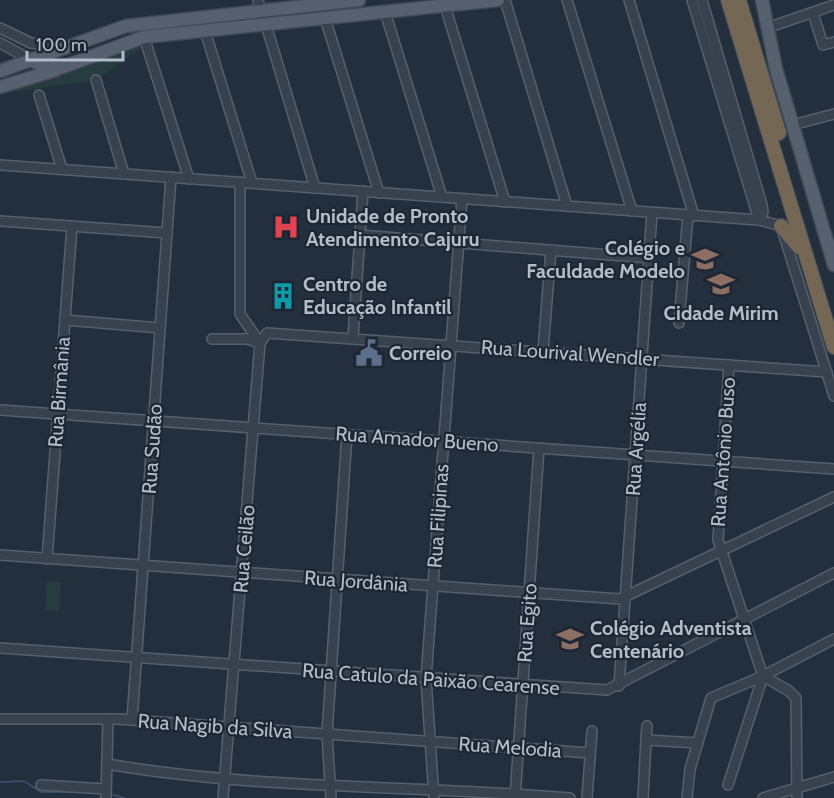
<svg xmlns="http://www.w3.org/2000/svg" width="834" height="798" viewBox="0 0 834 798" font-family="Cabin,sans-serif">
<rect width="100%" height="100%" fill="#242f3e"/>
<g fill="#263c3f">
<path d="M137 44 141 48 96 80 11 92 10 89Z"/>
<path d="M47 581 61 582 59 611 45 610Z"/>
</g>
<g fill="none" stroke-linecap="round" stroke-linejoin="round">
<g stroke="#394c67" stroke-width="2">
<path d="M1 782 24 781 41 792H76"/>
<path d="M113 795 125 798"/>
</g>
<defs>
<g id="minor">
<path d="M258 0 261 11"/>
<path d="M505 0 567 206"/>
<path d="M567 0 632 211"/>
<path d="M629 0 694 216"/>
<path d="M692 0 759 220"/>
<path d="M702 0 762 205 763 212 759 220"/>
<path d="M445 6 505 202"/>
<path d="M385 12 442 197"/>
<path d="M813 13 823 45 834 42"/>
<path d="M325 18 379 193"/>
<path d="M266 25 315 188"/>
<path d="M0 28 31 43 61 46"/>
<path d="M767 28 834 5"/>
<path d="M205 31 252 183"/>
<path d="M144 37 189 179"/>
<path d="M0 43 33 61"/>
<path d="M96 80 124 174"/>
<path d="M39 95 62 169"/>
<path d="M792 125 834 114"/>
<path d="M0 165 759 220 781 226 834 396"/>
<path d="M240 183V314L260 343"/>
<path d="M0 221 167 233"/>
<path d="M360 235 649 258"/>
<path d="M65 320 160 328"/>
<path d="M679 323 688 215"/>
<path d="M353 337 363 191"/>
<path d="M212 339H247L260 343"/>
<path d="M543 351 551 250"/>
<path d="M729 365 718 540 763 676"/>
<path d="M0 410 834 469"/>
<path d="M0 555 620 599 834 497"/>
<path d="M47 559 72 226"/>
<path d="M0 648 607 690 834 573"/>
<path d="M763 676 789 691 796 698 797 798"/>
<path d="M619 686 652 213"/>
<path d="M0 719H118L590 753"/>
<path d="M132 720 171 177"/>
<path d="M646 740 647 726"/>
<path d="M107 764C259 790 416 785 570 798"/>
<path d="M41 785 106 789"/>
<path d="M728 785 763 676 834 639"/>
<path d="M106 798 108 719"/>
<path d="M223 798 260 343 267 333 827 372"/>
<path d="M331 798 327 734 347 434"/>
<path d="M434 798 426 678 462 199"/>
<path d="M515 798 539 448"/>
<path d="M587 798 592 731"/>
<path d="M643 798 646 740 698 743"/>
<path d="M687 798 690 769 711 698 763 676"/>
<path d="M763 798 834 777"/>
</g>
<g id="major">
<path d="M762 0 776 69 834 265"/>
<path d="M33 61 47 68 63 67 144 37 498 0"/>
<path d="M0 71 126 26 359 0"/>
<path d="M0 87 56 70"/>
</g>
<g id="highway">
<path d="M728 0 834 347"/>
<path d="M739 0 779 133"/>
<path d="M781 226 799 247"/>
</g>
</defs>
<use href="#minor" stroke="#565f6c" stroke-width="12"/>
<use href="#major" stroke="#414a57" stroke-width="15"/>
<use href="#highway" stroke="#434c59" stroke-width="16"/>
<use href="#minor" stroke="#38414e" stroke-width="9"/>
<use href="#major" stroke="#56606e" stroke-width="12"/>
<use href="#highway" stroke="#746855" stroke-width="14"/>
</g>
<defs>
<symbol id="hospital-bare" viewBox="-9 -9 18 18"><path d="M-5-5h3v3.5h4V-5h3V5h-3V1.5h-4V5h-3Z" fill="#e0444e" stroke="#1d2633" stroke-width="2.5" paint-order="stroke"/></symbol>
<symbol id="school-bare" viewBox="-9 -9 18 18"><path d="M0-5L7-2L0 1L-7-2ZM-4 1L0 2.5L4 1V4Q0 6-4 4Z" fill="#8d6e63" stroke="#1d2633" stroke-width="2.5" paint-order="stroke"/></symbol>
<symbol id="building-bare" viewBox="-9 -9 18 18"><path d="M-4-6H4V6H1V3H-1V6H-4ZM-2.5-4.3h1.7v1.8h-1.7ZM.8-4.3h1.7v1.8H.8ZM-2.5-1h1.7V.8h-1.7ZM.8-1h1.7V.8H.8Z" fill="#0f9aa8" stroke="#1d2633" stroke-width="2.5" paint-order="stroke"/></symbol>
<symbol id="civic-bare" viewBox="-9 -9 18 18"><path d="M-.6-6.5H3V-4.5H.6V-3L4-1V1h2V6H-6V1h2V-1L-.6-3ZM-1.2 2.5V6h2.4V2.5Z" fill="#5c6f8a" stroke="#1d2633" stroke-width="2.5" paint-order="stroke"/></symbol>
</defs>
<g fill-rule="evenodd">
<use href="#hospital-bare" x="267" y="208" width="38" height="38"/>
<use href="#school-bare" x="686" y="240" width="38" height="38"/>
<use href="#school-bare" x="702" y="265" width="38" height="38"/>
<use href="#building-bare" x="264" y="277" width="38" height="38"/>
<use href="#civic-bare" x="350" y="334" width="38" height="38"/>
<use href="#school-bare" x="551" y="620" width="38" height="38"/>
</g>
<g text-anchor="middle" stroke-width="4.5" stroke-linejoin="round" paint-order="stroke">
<g font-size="20" font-weight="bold" fill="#b4bcc9" stroke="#1d2633" text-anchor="start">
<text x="306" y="223">Unidade de Pronto<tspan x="306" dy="23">Atendimento Cajuru</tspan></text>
<text x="685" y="255" text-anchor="end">Colégio e<tspan x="685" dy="23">Faculdade Modelo</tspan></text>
<text x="303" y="291">Centro de<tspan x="303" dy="23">Educação Infantil</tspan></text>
<text x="721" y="320" text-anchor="middle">Cidade Mirim</text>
<text x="389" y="360">Correio</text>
<text x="590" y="635">Colégio Adventista<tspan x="590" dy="23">Centenário</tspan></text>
</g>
<g font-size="20" fill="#b4bcc9" stroke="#1d2633">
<text transform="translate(570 353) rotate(4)" y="7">Rua Lourival Wendler</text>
<text transform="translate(59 392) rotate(-86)" y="7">Rua Birmânia</text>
<text transform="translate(417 439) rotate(4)" y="7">Rua Amador Bueno</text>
<text transform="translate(152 449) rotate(-86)" y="7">Rua Sudão</text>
<text transform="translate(636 449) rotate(-86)" y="7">Rua Argélia</text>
<text transform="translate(723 452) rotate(-86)" y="7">Rua Antônio Buso</text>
<text transform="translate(438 516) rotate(-86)" y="7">Rua Filipinas</text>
<text transform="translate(244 549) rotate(-85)" y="7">Rua Ceilão</text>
<text transform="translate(356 581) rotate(4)" y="7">Rua Jordânia</text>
<text transform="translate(527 623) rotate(-86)" y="7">Rua Egito</text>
<text transform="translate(431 679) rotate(4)" y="7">Rua Catulo da Paixão Cearense</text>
<text transform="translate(215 726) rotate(4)" y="7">Rua Nagib da Silva</text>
<text transform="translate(510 747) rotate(4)" y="7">Rua Melodia</text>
</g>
</g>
<path d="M27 51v9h96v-9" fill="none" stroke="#b4bcc9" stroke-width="3"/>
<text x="36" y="51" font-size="18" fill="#b4bcc9" stroke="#1d2633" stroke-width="4.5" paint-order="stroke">100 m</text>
</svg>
